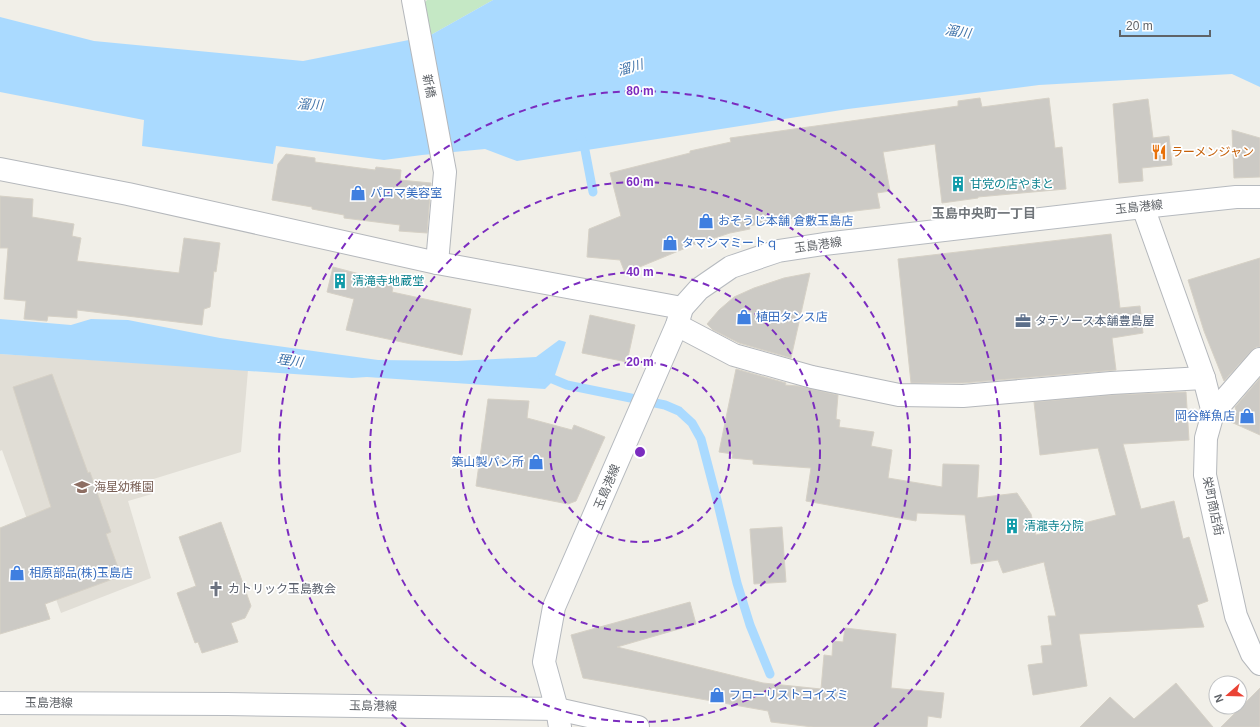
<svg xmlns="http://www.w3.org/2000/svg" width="1260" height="727" viewBox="0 0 1260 727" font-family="Helvetica,'Noto Sans JP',sans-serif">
<rect width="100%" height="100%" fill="#f1efe8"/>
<path fill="#e1ded6" d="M0 354 248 370 241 452 147 481 152 494 128 501 151 578 61 613 2 450 0 451Z"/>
<path fill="#c5e8c5" d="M427 0H493L429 36 422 5Z"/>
<g fill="#aadaff">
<path d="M493 0H1260V87L1232 74 1039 85 848 109 517 161 485 149 422 155 384 160 276 146 273 164 142 146 144 120 0 92V17L94 41 303 61 429 36Z"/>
<path d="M0 319 71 325 91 319 128 320 220 338 378 360 457 361 536 357 559 340 566 342 553 381 545 389 367 377 352 378 0 354Z"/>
</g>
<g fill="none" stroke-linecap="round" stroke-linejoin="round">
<g stroke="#aadaff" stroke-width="9">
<path d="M581 139 585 150 593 192"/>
<path d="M543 375 567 385 665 405 679 411 692 423 701 439 717 500 737 583 750 625 770 674"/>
</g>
</g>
<g fill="#cccac5" stroke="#d6d1c6">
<path d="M980 98 982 107 1049 98 1055 148 1062 147 1066 189 978 197V198L942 203 935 144 883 152 890 191 877 193 880 208 787 219 749 226 750 229 730 233 693 245 625 273 620 260 587 257 589 229 621 216 610 173 690 153V151L731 142 730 138 958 106V101Z"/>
<path d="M1148 99 1153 138 1169 136 1172 165 1142 168 1143 181 1119 183 1113 104Z"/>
<path d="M1232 130 1260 138V177L1234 178Z"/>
<path d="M286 154 315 158V162L375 170 376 167 401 170 400 180 431 183 427 233 399 231 400 225 344 218V215L312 209V207L272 200 278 164Z"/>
<path d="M0 196 33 199 32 217 74 224 72 236 81 238 77 261 179 273 184 238 220 243 216 272 214 271 210 307 204 309 202 325 77 310V318L48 316 47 321 24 319 26 301 4 299 8 248H0Z"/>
<path d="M1111 234 1120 308 1140 306 1143 333 1112 338 1116 370 963 383H911L898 259Z"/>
<path d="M1260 258V347H1256L1251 351 1224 381 1204 331 1188 280Z"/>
<path d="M333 267 394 283 392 292 471 309 462 355 346 330 354 299 327 292Z"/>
<path d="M810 273 791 358 739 343 713 330 707 324 719 310 734 297 754 288 784 278Z"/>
<path d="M590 315 635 325 627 362 582 353Z"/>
<path d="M736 369 786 383 785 385 798 386 838 395 836 419 840 420 839 427 874 432 871 446 892 450 888 478 942 487 943 464 979 465 977 498 1017 493 1031 514 1036 535 1116 515 1098 448 1040 455 1034 402 1112 395 1186 392 1189 440 1123 444 1141 509 1174 501 1183 539 1189 537 1208 601 1197 605 1204 627 1079 634 1087 686 1033 695 1028 665 1043 663 1041 646 1052 645 1048 616H1056L1044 562 1003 573 998 560 971 564 965 515 917 513 916 521 806 501 811 468 753 464V460L732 458 733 454 719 452Z"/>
<path d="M52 374 88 473 90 472 111 532 106 534 121 576 45 604 50 619 0 634V528L51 507 13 387Z"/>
<path d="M1260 378V435L1231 422 1236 410 1235 407Z"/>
<path d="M488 399 529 401 527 418 572 430 574 425 605 437 576 501 568 504 476 486Z"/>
<path d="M221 522 251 606 245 618 231 623 238 642 202 653 198 642 195 643 177 593 196 586 179 537Z"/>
<path d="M782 527 786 582 754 584 750 529Z"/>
<path d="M690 602 696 624 617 647 763 683 821 689 824 655 832 656 833 641 843 642 845 628 896 634 891 688 944 693 941 718 928 716 927 727H813L771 722 768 711 583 678 571 635Z"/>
<path d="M1176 683 1213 727H1080L1110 697 1134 719Z"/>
<path d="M1260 688V727H1221Z"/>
</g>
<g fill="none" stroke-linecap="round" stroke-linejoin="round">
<defs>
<g id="minor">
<path d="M413 0 445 172 437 263"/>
<path d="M1143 207 1204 378 1213 413"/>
<path d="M677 325 734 355 812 377 899 395 963 396 1111 383 1204 378"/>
<path d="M1260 359 1213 413 1206 438 1205 475 1236 616 1252 654 1260 664"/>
<path d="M557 709 560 727"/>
</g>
<g id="tertiary">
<path d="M0 169 128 194 437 263 682 308"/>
<path d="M557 709 638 727"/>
</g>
<path id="secondary" d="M0 703 227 704 557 709 544 662 554 607 677 325 682 308 699 289 731 267 778 251 824 244 1143 207 1236 197H1260"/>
</defs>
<use href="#minor" stroke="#b5b8bc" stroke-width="24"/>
<use href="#tertiary" stroke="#b5b8bc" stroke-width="24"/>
<use href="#secondary" stroke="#b6babf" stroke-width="24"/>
<use href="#minor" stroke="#fff" stroke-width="22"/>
<use href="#tertiary" stroke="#fff" stroke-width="22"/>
<use href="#secondary" stroke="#fff" stroke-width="22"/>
</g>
<g fill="none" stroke="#7b2cbf" stroke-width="2" stroke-dasharray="7 5">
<circle cx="640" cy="452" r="90"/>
<circle cx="640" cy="452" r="180"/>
<circle cx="640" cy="452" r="270"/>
<path d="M406 727A361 361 0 1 1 874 727"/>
</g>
<defs>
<symbol id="restaurant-bare" viewBox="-9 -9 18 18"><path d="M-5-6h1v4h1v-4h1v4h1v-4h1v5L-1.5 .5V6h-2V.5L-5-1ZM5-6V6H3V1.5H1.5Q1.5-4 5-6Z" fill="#e8710a" stroke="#fff" stroke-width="2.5" paint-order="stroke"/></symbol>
<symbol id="building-bare" viewBox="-9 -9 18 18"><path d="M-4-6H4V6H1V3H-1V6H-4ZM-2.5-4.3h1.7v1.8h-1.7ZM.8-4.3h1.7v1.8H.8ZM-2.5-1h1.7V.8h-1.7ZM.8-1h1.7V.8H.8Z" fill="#0f9aa8" stroke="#fff" stroke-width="2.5" paint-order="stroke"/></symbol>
<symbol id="shop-bare" viewBox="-9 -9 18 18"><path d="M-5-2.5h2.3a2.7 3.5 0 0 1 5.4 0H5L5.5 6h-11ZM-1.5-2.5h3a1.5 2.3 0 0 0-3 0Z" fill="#3f7fe0" stroke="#fff" stroke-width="2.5" paint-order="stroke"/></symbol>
<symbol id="office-bare" viewBox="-9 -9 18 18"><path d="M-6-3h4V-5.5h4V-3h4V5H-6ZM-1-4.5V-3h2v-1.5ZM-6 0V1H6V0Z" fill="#5c6f8a" stroke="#fff" stroke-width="2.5" paint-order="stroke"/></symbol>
<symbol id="school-bare" viewBox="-9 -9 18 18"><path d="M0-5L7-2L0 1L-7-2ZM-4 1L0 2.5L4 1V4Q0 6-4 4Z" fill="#8d6e63" stroke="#fff" stroke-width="2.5" paint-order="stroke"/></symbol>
<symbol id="church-bare" viewBox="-9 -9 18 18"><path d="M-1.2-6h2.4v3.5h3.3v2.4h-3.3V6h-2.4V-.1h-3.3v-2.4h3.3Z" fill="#6b7280" stroke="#fff" stroke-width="2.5" paint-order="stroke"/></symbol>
</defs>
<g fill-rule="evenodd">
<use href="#restaurant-bare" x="1148" y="141" width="22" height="22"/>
<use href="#building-bare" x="947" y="173" width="22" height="22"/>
<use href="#shop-bare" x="347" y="182" width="22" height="22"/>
<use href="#shop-bare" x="695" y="210" width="22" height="22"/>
<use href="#shop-bare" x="659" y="232" width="22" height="22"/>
<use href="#building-bare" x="329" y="270" width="22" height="22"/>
<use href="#shop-bare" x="733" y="306" width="22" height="22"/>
<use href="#office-bare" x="1012" y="310" width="22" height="22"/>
<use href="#shop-bare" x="1236" y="405" width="22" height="22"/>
<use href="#shop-bare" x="525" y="451" width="22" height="22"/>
<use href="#school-bare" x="71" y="476" width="22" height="22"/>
<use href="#building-bare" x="1001" y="515" width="22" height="22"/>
<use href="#shop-bare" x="6" y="562" width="22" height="22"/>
<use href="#church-bare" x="205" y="578" width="22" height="22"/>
<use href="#shop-bare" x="706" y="684" width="22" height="22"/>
</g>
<g text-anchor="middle" stroke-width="3.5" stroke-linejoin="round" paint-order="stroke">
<g font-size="12" fill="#5f6368" stroke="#fff">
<text transform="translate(429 86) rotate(79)" y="4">新橋</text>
<text transform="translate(1139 207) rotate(-6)" y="4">玉島港線</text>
<text transform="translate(818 245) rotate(-8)" y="4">玉島港線</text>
<text transform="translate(607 487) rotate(-67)" y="4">玉島港線</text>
<text transform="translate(1213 506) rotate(78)" y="4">栄町商店街</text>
<text x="49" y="707">玉島港線</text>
<text transform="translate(373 706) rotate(1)" y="4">玉島港線</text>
</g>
<g font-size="12" fill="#c56008" stroke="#fff" text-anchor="start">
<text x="1171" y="156">ラーメンジャン</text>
</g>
<g font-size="12" fill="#0d838f" stroke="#fff" text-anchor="start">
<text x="970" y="188">甘党の店やまと</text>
<text x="352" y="285">清滝寺地蔵堂</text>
<text x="1024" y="530">清瀧寺分院</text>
</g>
<g font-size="12" fill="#366cbe" stroke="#fff" text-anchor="start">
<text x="370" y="197">パロマ美容室</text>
<text x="718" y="225">おそうじ本舗 倉敷玉島店</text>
<text x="682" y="247">タマシマミートｑ</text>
<text x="756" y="321">植田タンス店</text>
<text x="1235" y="420" text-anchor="end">岡谷鮮魚店</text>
<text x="524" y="466" text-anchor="end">築山製パン所</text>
<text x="29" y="577">相原部品(株)玉島店</text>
<text x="729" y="699">フローリストコイズミ</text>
</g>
<g font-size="12" fill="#4e5e75" stroke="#fff" text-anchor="start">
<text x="1035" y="325">タテソース本舗豊島屋</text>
</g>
<g font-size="12" fill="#785e54" stroke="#fff" text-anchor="start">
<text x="94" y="491">海星幼稚園</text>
</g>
<g font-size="12" fill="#5b616d" stroke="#fff" text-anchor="start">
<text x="228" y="593">カトリック玉島教会</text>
</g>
<g font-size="13" font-style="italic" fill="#4174aa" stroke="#fff">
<text transform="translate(958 31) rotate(9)" y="5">溜川</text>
<text transform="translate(630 67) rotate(-16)" y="5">溜川</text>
<text transform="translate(310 104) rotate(3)" y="5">溜川</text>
<text transform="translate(290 360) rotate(8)" y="5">理川</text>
</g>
<g font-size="13" font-weight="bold" fill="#70757a" stroke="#fff">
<text x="984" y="218">玉島中央町一丁目</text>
</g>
</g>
<circle cx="640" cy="452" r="6" fill="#7b2cbf" stroke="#fff" stroke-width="2"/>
<g font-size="12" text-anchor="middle" font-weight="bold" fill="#7b2cbf" stroke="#fff" stroke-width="3.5" stroke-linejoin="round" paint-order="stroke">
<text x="640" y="95">80 m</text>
<text x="640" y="186">60 m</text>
<text x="640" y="276">40 m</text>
<text x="640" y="366">20 m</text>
</g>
<g transform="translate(1228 695) rotate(250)"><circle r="19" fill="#ffffff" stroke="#bfc1c3"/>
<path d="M0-3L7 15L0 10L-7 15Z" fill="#ea4335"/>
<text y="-6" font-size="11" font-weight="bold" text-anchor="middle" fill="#5f6368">N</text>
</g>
<path d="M1120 30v6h90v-6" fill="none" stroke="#5f6368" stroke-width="2"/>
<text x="1126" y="30" font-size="12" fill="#5f6368" stroke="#ffffff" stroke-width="3" paint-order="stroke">20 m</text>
</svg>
